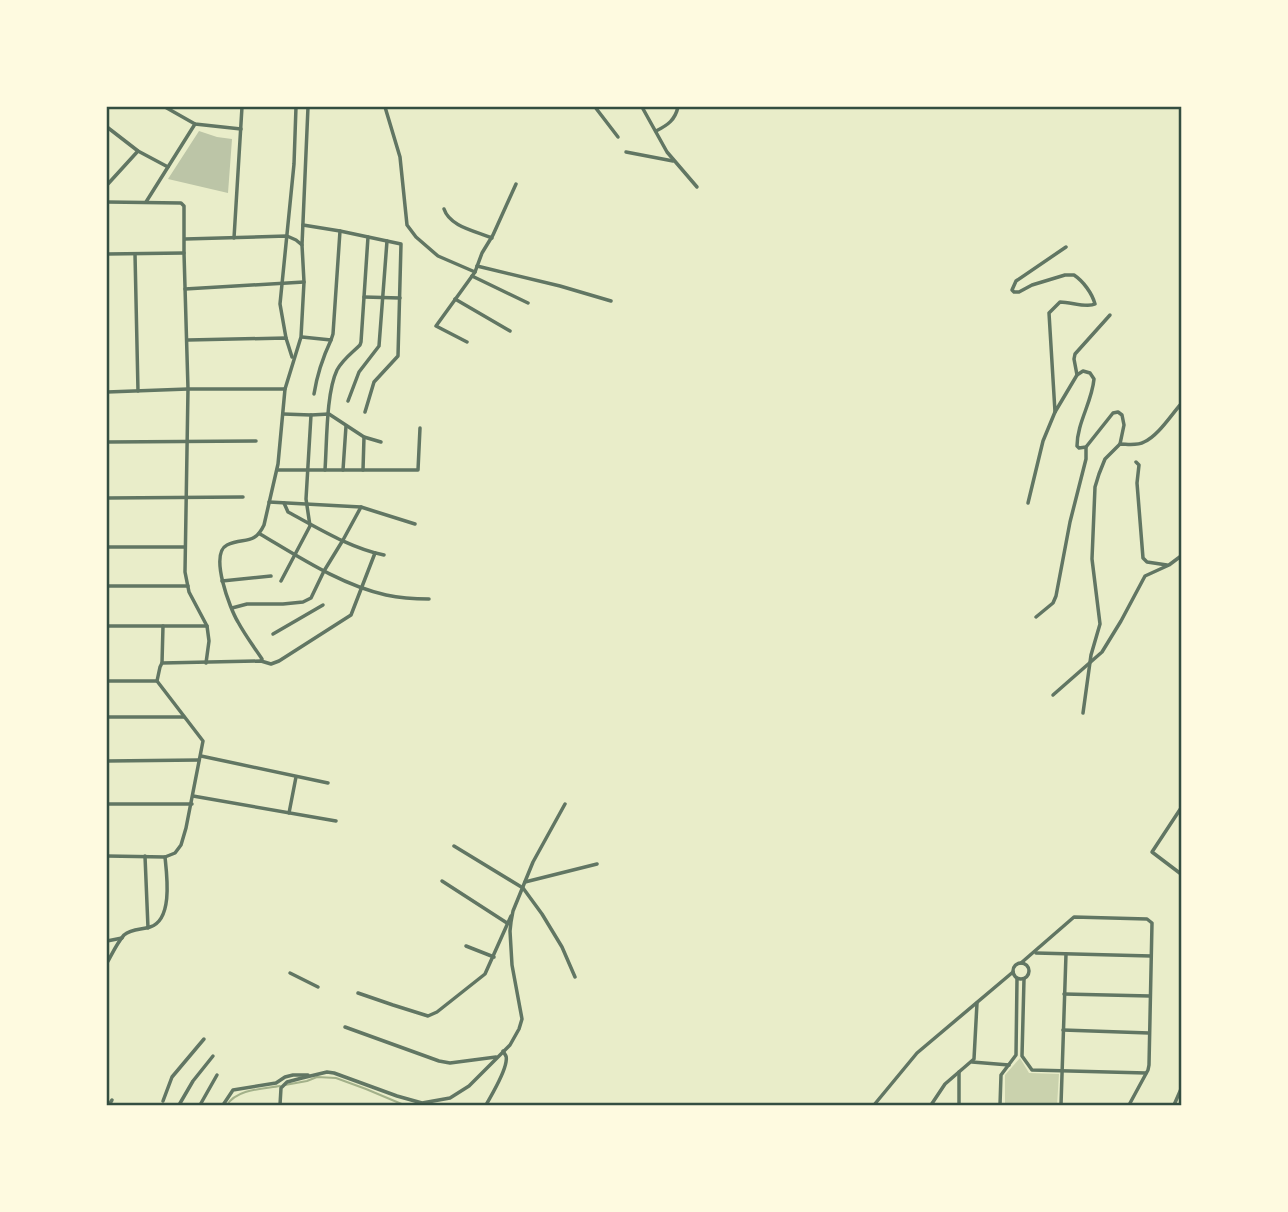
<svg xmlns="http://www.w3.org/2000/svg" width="1288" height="1212" viewBox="0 0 1288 1212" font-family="Inter,sans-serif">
<rect width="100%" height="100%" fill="#e9edc9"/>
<path fill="#cad2ad" d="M1020 1058 1029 1073 1059 1074 1057 1105H1005V1075Z"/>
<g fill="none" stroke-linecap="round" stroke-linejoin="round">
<g stroke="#a3b18a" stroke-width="2">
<path d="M285 1085 307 1081 317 1077 336 1078 366 1089 404 1105"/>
<path d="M227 1105C237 1089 262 1089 280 1086"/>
</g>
</g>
<path fill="#bcc5a7" d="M199 131 217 137 232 139 228 193 168 179Z"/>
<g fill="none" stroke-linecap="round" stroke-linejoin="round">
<g stroke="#617663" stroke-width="3.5">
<path d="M165 107 195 124 241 129"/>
<path d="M385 107 400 157 407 225 416 237 438 256 475 272"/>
<path d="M595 107 618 137"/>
<path d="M642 107 667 152 697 187"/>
<path d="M107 127 138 151 168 167"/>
<path d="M656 131C668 125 675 120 678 107"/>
<path d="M626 152 673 161"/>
<path d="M107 185 138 151"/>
<path d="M107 202 181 203 184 206V253L188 389 185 572 189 592 207 626 209 641 206 663"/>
<path d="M146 202 195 124"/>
<path d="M444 209C450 227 476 231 492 238"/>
<path d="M340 231 401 244 398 356 374 382 365 412"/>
<path d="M234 238 242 107"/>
<path d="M185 239 287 236 296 240 302 245 308 107"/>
<path d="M1066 247 1016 281 1012 290 1014 292H1019L1032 285 1065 275H1074C1083 281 1092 293 1095 304 1087 308 1071 302 1060 302L1049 313 1055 412 1077 375 1083 371 1090 373 1094 379C1092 402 1077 423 1077 446L1079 448 1086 447 1113 413 1118 412 1122 415 1124 425 1120 444"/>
<path d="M107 254 184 253"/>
<path d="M135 254 138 391"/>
<path d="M477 266 560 286 611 301"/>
<path d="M472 276 528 303"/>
<path d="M185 289 304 282"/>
<path d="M364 297 400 298"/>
<path d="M455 299 510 331"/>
<path d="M302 337 331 340 333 334 340 231 303 225"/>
<path d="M286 338 280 304 294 164 296 107"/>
<path d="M188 340 286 338 292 357"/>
<path d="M467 342 436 326 475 272 482 253 493 235 516 184"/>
<path d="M1077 375 1074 359 1075 354 1110 315"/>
<path d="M107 392 188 389H285"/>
<path d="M314 394C317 375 323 357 331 340"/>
<path d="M348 401 359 372 379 346 387 241"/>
<path d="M311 415 329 414 364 437 381 442"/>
<path d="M107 442 256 441"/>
<path d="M1136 462 1139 465 1137 483 1143 558 1147 562 1167 565"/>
<path d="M277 470H418L420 428"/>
<path d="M325 470C327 442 326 393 337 370 343 359 352 353 360 345L361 342 368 237"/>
<path d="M343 470 346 426"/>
<path d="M363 470 364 437"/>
<path d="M107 498 243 497"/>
<path d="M269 502 361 507 415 524"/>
<path d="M284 503 288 512C318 528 350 548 384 555"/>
<path d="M1028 503 1043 441 1055 412"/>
<path d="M260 534C299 557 341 585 386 595 400 598 414 599 429 599"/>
<path d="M107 547H185"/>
<path d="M222 581 271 576"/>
<path d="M281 581 310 526 306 499 311 415 283 414"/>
<path d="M107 586H188"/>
<path d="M232 608 247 604H283L303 602 311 598 324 571 343 540 361 507"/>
<path d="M1036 617 1053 603 1056 596 1070 522 1086 459V447"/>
<path d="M107 626H207"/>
<path d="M273 634 323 605"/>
<path d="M261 661 262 659C254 647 245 635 238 622 230 609 209 554 227 545 244 537 254 546 264 525L278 464 285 389 301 337 304 282 302 245"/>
<path d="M162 663 163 626"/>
<path d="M107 681H157"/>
<path d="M1053 695 1102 652 1121 621 1145 576 1169 565 1181 556"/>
<path d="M1083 713 1091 655 1100 624 1092 559 1095 487 1099 474 1105 459 1120 444C1127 444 1137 446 1144 442 1158 436 1171 415 1181 404"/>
<path d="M107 717H184"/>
<path d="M201 756 328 783"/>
<path d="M107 761 199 760"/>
<path d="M193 796 336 821"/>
<path d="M107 804H192"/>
<path d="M1181 808 1152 852 1181 874"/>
<path d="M289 813 296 777"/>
<path d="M454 846 523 888 542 914 562 947 575 977"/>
<path d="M107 856 165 857 175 853 181 845 186 828 203 741 157 681 160 667 162 663 261 661 271 664 279 661 351 615 375 553"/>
<path d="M145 856 148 928"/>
<path d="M442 881 507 923"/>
<path d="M525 882 597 864"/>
<path d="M107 941 122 938"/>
<path d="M466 946 494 957"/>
<path d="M1036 953 1151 956"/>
<circle cx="1021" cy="971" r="8"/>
<path d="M107 963C112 954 117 943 124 935 132 928 141 930 150 927 173 920 167 876 165 857"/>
<path d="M1021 963 1074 917 1147 919 1152 923 1149 1065 1148 1070 1129 1105"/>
<path d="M290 973 318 987"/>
<path d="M1024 979 1022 1056 1032 1070 1146 1073"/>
<path d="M358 993 393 1005 428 1016 437 1012 485 974 511 916"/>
<path d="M1064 994 1150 996"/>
<path d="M345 1027 439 1061 450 1063 496 1057"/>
<path d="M1063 1030 1149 1033"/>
<path d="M972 1062 1009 1065"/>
<path d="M959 1072V1105"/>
<path d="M163 1101 172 1077 204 1039"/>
<path d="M109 1105 112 1100"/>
<path d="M179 1105 193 1081 213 1056"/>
<path d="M200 1105 217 1075"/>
<path d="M223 1105 233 1090 276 1083 285 1077 293 1075H308"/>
<path d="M280 1105 281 1088 287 1082 302 1078 327 1072 334 1073 397 1096 422 1103 450 1098 469 1086 510 1045 519 1029 522 1019 512 965 510 931 511 922 513 911 533 862 565 804"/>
<path d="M486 1105C492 1094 504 1075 506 1062 507 1056 506 1056 503 1051"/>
<path d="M874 1105 917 1053 1013 972"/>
<path d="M931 1105 945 1084 974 1059 977 1003"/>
<path d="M1000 1105 1001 1075 1016 1055 1017 979"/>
<path d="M1061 1105 1066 954"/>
<path d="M1174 1105 1181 1089"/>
</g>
</g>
<rect width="1288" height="1212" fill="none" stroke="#fefae0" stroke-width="217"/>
<rect x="108" y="108" width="1072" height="996" fill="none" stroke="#344e41" stroke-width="2.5"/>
</svg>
